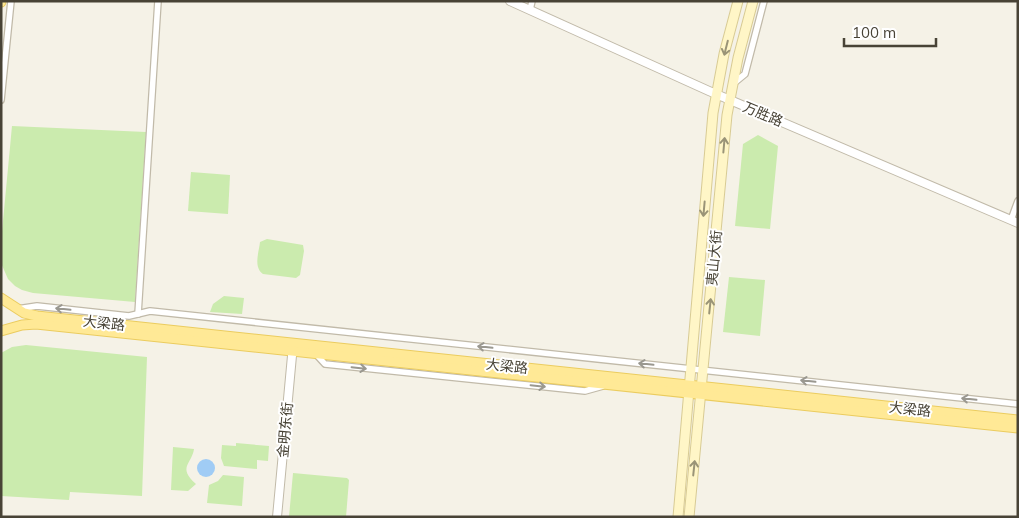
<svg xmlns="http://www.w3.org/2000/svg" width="1019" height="518" viewBox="0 0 1019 518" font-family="Mulish,'Noto Sans SC',sans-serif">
<rect width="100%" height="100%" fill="#f5f2e7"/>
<g fill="#cbebae">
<path d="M12 126 146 132 135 302 33 293 22 290 15 286 8 279 1 263V242Z"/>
<path d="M758 135 778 146 770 229 735 226 743 144Z"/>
<path d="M191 172 230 175 228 214 188 211Z"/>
<path d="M267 239 303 245 304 251 300 275 296 278 263 274C253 267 259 252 260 242Z"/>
<path d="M729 277 765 280 760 336 723 332Z"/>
<path d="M224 296 244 298 242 314 210 312 213 304Z"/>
<path d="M26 345 147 357 142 496 70 492 69 500 1 496V353L12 347Z"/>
<path d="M236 443 269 446 268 461 257 460V469L224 466 221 458 222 445 236 446Z"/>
<path d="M173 447 194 449C192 464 177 467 196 484L188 491 171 490Z"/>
<path d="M293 473 347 478 349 480 346 517H289Z"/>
<path d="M223 475 244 477 242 506 207 503 209 485 218 481Z"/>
</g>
<circle fill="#a0ccf5" cx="206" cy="468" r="9"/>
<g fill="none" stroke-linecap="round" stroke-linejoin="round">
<defs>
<g id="minor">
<path d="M530 10 532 1"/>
<path d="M734 83 745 74 764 1"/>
<path d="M1 100 11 1"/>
<path d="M1011 220 1018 201"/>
<path d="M17 309 37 306 129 316 150 311 1018 404"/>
<path d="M138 314 158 1"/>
<path d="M315 353 325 364 585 391 603 386"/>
</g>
<g id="tertiary">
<path d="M510 1 709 91 1018 223"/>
<path d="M277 517 293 345"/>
</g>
<g id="secondary">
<path d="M678 517 713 113 724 54 738 1"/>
<path d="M689 517 727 115 738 58 753 1"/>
</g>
<g id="primary">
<path d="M1 2V1"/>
<path d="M1 298 24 313 37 316 1018 420"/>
<path d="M1 331 22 325 36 324 1018 428"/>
</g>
</defs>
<use href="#minor" stroke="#c1baa9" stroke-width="8"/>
<use href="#tertiary" stroke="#c1baa9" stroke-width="10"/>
<use href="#secondary" stroke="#d8cb94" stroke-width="11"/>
<use href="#primary" stroke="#ebcc5f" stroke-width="11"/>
<use href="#minor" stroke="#fff" stroke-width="5.5"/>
<use href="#tertiary" stroke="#fff" stroke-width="8"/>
<use href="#secondary" stroke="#fff6c7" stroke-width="9"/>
<use href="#primary" stroke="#ffe996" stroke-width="9"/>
</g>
<defs><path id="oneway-shaft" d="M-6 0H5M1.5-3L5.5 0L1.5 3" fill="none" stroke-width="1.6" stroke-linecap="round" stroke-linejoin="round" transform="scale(1.25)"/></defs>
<g stroke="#9a9477">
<use href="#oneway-shaft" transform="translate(726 48) rotate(104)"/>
<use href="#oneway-shaft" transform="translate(724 145) rotate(-85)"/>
<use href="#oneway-shaft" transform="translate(704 209) rotate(95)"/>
<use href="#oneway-shaft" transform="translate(710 306) rotate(-84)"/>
<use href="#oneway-shaft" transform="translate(694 468) rotate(-84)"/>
</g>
<g stroke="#9a9890">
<use href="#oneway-shaft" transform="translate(63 309) rotate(-174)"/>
<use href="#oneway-shaft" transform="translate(485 347) rotate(-174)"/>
<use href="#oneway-shaft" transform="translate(646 364) rotate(-174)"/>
<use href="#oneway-shaft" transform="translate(359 368) rotate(6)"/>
<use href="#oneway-shaft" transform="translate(808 381) rotate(-174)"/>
<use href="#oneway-shaft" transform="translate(538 386) rotate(6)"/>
<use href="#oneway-shaft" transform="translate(969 399) rotate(-174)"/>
</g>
<g text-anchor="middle" stroke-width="4" stroke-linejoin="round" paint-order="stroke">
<g font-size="14" fill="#484336" stroke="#fff">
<text transform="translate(763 114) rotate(23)" y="5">万胜路</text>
<text transform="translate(714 258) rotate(-85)" y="5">夷山大街</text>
<text transform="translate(104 323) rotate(6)" y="5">大梁路</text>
<text transform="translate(507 366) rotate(6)" y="5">大梁路</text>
<text transform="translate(910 409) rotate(6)" y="5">大梁路</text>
<text transform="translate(285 430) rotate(-85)" y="5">金明东街</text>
</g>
</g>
<rect width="1019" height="518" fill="none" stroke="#484336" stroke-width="5"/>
<path d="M844 38v8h92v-8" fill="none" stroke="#484336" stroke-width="2.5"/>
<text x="852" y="38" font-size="15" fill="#484336" stroke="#ffffff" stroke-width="4" paint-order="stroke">100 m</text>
</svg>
